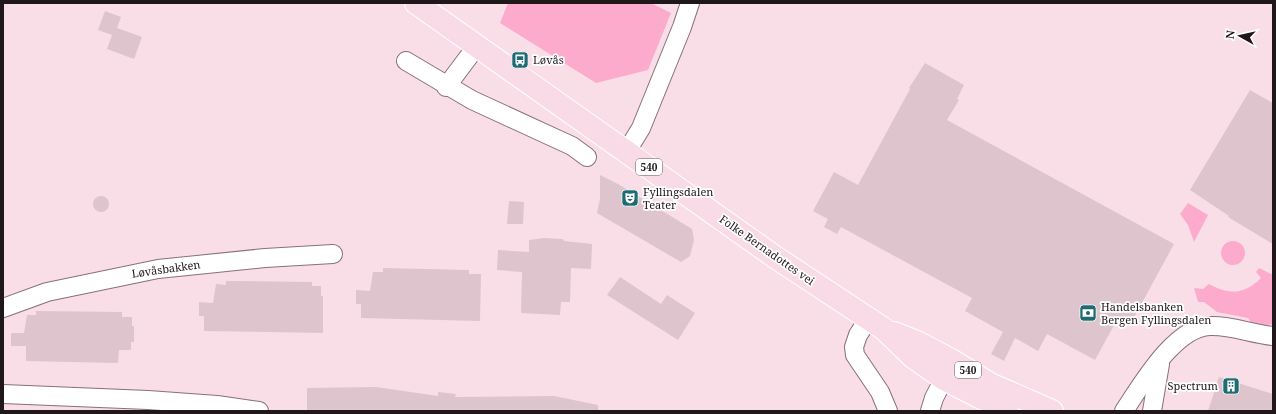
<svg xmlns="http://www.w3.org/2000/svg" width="1276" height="414" viewBox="0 0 1276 414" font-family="'Noto Serif',serif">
<rect width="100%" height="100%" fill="#f9dee8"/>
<g fill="#fcabcc">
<path d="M508 3H651L671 13 648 70 596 83 500 23Z"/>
<path d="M1188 203 1208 215 1194 242 1188 225 1180 214Z"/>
<circle cx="1233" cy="253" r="12"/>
<path d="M1259 268 1273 275V324L1262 326 1253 325 1248 318 1217 312 1204 302H1198L1194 288 1203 289 1209 284C1229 295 1244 295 1261 278L1256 272Z"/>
</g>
<g fill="#dec4cd">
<path d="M105 11 121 17 117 28 142 37 134 59 107 49 112 35 98 30Z"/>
<path d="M925 63 964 85 957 99 959 100 947 120 1174 244 1131 323 1119 316 1095 360 1047 334 1038 351 1015 338 1004 361 991 354 1003 332 965 311 972 298 841 227 837 234 824 227 828 219 813 211 834 172 858 185 910 89 909 88Z"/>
<path d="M1250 90 1273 103V244L1228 217 1229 216 1190 190Z"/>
<path d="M600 175 618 184 692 229 694 240 690 256 681 262 597 213 600 199Z"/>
<circle cx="101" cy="204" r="8"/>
<path d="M509 201 524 202 523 224H507Z"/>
<path d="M544 238 563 239 564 241 592 244 591 269 571 268 570 302H561L560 315 521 313 522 272 497 270 498 250 529 252V240Z"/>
<path d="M383 268 469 270V274H481L480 321 361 318V304H356V290L370 291 373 272H383Z"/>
<path d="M620 277 661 304 667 295 695 313 678 340 607 295Z"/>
<path d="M226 281 312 282V286H321V296H323V333L204 331V316H199V302L213 303 216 284 226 285Z"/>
<path d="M36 311 122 312V317H132V326H134V342H131V350H119L118 363 26 361V346H11V333H24L27 315H36Z"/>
<path d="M1219 377 1273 394V411H1208Z"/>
<path d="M376 387 438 396V392L456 394 455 397 554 396 598 405V411H307V388Z"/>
</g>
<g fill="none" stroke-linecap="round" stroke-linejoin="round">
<defs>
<g id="minor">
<path d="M406 61 472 100 572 146 587 157"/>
<path d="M446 87 476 47"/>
<path d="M627 151 641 128 682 27 690 3"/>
<path d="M3 308 47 292 158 269 265 258 333 254"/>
<path d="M869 318 858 335 854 347 855 355 880 392 888 411"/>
<path d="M3 394 148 400 217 405 259 411"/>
<path d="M930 411 934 398 950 367"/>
<path d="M1124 411C1142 384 1175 327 1210 326 1231 325 1252 334 1273 336"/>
<path d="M1152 411 1160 364"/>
</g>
<g id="primary">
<path d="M416 3 775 257 884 329 913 357 944 379 1007 411"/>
<path d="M894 333 919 343 953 361 990 384 1052 411"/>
</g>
</defs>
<use href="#minor" stroke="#887079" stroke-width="20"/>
<use href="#primary" stroke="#fff" stroke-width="24"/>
<use href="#minor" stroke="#fff" stroke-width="18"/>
<use href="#primary" stroke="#f8dbe6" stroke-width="22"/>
</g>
<defs>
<symbol id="bus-square" viewBox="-11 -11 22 22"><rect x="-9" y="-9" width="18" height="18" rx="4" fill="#206b72" stroke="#fff"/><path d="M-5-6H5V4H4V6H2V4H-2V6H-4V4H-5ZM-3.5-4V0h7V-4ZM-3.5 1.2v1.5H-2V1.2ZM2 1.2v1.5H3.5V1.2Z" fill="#fff"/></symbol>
<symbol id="theatre-square" viewBox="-11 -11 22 22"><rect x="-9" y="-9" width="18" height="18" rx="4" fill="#206b72" stroke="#fff"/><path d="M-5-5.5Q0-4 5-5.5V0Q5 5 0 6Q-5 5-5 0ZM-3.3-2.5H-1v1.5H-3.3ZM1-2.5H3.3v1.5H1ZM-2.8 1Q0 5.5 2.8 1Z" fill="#fff"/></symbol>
<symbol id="bank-square" viewBox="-11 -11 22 22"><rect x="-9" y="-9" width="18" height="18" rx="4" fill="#206b72" stroke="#fff"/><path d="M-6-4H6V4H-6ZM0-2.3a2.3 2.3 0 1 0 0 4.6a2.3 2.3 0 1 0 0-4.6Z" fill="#fff"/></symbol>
<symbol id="building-square" viewBox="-11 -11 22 22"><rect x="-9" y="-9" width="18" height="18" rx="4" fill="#206b72" stroke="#fff"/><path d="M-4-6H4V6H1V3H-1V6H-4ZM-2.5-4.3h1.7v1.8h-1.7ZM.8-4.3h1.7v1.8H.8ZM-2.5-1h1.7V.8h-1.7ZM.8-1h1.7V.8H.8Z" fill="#fff"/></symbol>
</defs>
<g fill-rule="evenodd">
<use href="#bus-square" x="510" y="50" width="20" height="20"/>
<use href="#theatre-square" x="620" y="188" width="20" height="20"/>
<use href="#bank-square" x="1078" y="303" width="20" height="20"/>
<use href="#building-square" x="1221" y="376" width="20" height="20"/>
</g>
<g text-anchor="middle" stroke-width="3.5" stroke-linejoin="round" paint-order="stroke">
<g fill="#fff" stroke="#635d5f" stroke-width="1">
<rect x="636" y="159" width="26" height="16" rx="3"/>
<rect x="955" y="362" width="26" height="16" rx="3"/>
</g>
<g font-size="10" font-weight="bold" fill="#20171b">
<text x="649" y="171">540</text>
<text x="968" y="374">540</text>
</g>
<g font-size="11" fill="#20171b" stroke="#fff" text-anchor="start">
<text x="533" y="64">Løvås</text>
<text x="643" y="196">Fyllingsdalen<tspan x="643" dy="13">Teater</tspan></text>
<text x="1101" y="311">Handelsbanken<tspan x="1101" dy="13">Bergen Fyllingsdalen</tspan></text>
<text x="1218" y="390" text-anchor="end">Spectrum</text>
</g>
<g font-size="11" fill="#20171b" stroke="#fff">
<text transform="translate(767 250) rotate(35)" y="4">Folke Bernadottes vei</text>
<text transform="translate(166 269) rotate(-8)" y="4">Løvåsbakken</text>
</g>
</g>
<rect width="1276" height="414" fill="none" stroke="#20171b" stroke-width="8"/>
<g transform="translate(1240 36) rotate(278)" stroke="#ffffff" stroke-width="3" paint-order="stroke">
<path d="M0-3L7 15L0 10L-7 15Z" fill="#20171b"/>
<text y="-6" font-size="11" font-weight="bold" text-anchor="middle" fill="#20171b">N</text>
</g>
</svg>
